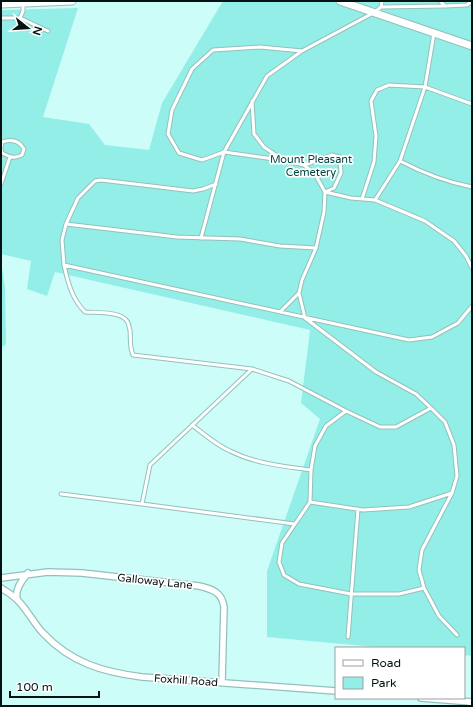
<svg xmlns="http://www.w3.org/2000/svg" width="473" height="707" font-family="'Varela Round',sans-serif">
  <rect width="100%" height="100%" fill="#cdfdf8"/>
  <path fill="#93eee7" d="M223,1H472V656L464,655V648H386L267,637V571L320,419L301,403L310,330L55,272L47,296L27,289L31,261L1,254V10L78,8L43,117L89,124L105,145L149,150L162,103Z
    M1,261L5,287L6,344L1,348Z"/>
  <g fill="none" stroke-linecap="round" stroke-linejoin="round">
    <g stroke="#93c0bc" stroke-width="5">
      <path id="service" d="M440,1L445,6L467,5L472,1
        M381,7L445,6
        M1,18H20L23,11V4
        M20,18L48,31
        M252,101L254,134L264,147L283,160L304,165L315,174L325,192L324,212L316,248L302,280L299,293L305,318L376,372L416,394L431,408L445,422L454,445L457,476L452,493L422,550L419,570L424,588L439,616L457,635
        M1,148L2,142C11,139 19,140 24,149L22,155C14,159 10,157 2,153L1,149
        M281,160L224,152L202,160L179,153L168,134L172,110L192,69L213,50L260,47L302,51
        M400,161C423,173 446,182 472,187
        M304,165L332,155L340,157L341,173L334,188L325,192L351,198L375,200L425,221L454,241L466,256L472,268
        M1,184L10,157
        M216,184L203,189L193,191L101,180L95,181L78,198L66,224L62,240L64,265L409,340L432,337L458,323L472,306
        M362,199L374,162L376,136L371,101L377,90L389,85L425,87L472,104
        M375,200L400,161L425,87L434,33
        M66,224L177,237L240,239L280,246L316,248
        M201,238L224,152L267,76L302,51L375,12L381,7L382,1
        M64,265C68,283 72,299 85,312C96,313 120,311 127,321C129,323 129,328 130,330C131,340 129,345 133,355L252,369
        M280,312L299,293
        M192,425C204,434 216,445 230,451C256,464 283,466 311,470
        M61,494L142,504
        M310,502L363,510L409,507L452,493
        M295,524L142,504L150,465L252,369L289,381L346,411
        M424,588L399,594H351L299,584L284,575L279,562L282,543L310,502L311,470L315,446L326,426L346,411L380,427H396L431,408
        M348,637L358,509"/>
    </g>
    <g stroke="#93c0bc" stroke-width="8">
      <path id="minor" d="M1,578L48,572L82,573L199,586C212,589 222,592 224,607L222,682
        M1,588C5,591 10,593 14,597C25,605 33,623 43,633C71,663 103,672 142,677L336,691
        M17,599C15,588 22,581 28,573
        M421,698L472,702"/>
    </g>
    <g stroke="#93c0bc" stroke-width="9">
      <path id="tertiary" d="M340,1L472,46
        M1,4L72,1
        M471,706L472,702"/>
    </g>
    <use href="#service" stroke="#fff" stroke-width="3"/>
    <use href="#minor" stroke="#fff" stroke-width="5.5"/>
    <use href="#tertiary" stroke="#fff" stroke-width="7"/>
  </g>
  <g text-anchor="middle" stroke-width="3.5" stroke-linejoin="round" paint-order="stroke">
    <g font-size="11" fill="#044441" stroke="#fff">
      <text x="311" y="163">Mount Pleasant<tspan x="311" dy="13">Cemetery</tspan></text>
    </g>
    <g font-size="11" fill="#031311" stroke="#fff">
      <text transform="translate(155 581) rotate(6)" y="4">Galloway Lane</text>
      <text transform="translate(186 680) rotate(4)" y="4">Foxhill Road</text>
    </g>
  </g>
  <rect width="473" height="707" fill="none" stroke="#031311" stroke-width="4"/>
  <rect x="335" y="647" width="130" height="52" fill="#ffffff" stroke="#9aa1a0"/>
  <rect x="343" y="660" width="20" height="6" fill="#ffffff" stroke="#9aa1a0"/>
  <text x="371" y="667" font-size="12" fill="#031311">Road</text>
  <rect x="343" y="677" width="20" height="12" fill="#93eee7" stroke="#9aa1a0"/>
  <text x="371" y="687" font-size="12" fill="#031311">Park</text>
  <g transform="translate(28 28) rotate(107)" stroke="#ffffff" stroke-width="3" paint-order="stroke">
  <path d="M0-3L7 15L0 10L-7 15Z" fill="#031311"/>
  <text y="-6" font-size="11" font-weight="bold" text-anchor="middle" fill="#031311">N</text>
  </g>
  <path d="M10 691v6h89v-6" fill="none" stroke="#031311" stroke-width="2"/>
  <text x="16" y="691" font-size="12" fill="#031311" stroke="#ffffff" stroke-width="3" paint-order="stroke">100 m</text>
</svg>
